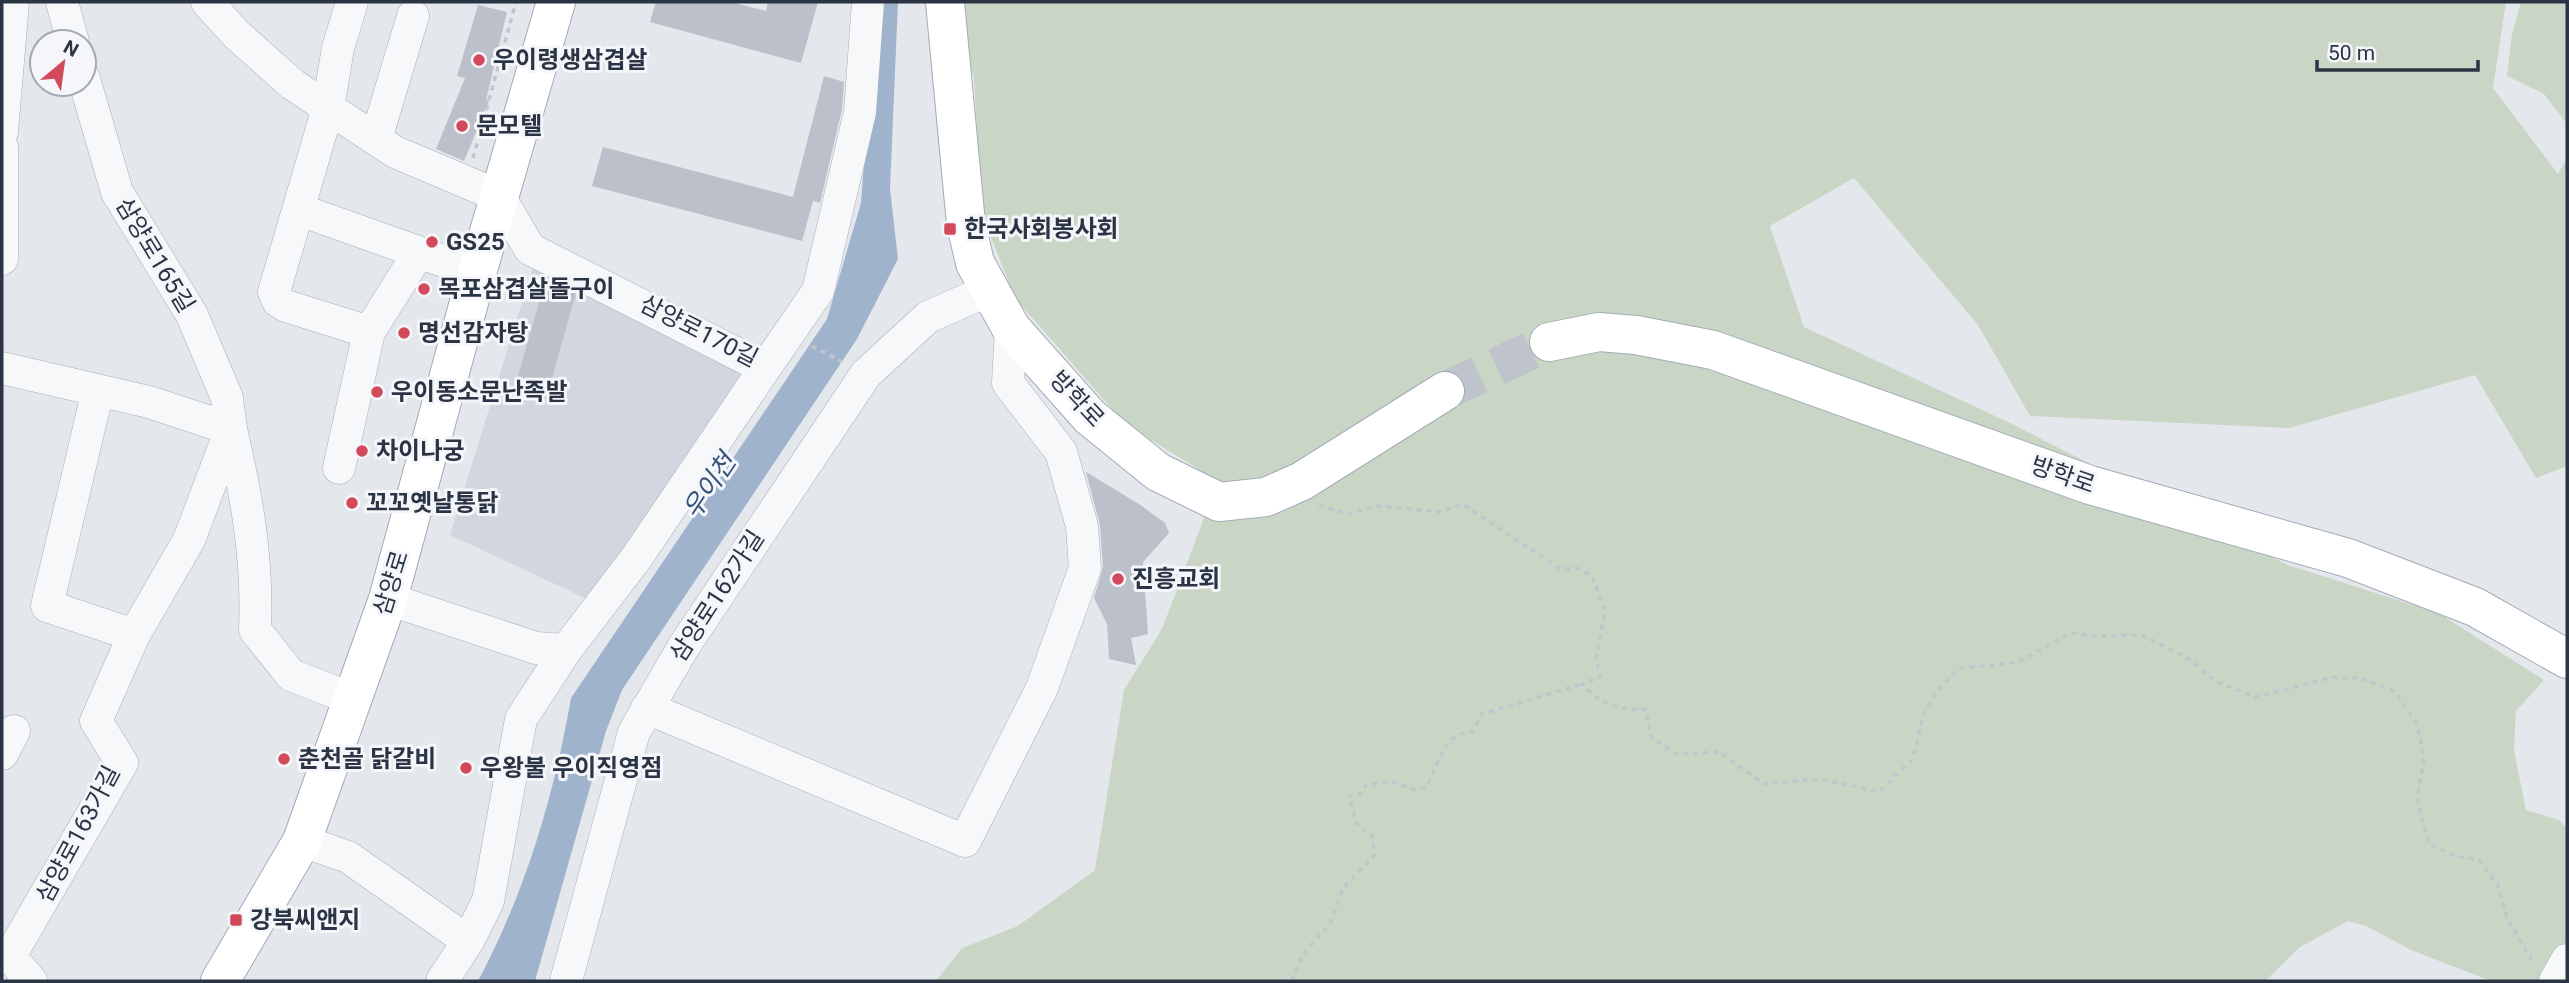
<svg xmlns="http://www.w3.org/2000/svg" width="2569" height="983" font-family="Roboto,'Noto Sans KR',sans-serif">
  <rect width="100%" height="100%" fill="#e4e7ec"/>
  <path fill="#d2d6de" d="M535,261L747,369L589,600L450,535Z"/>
  <path fill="#c9d6c5" d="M953,2H2506L2493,88L2558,174L2567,158V466L2536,478L2475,375L2289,428L2030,416L1978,325L1854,178L1770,226L1804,327L2010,423L2288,565L2438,613L2544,680L2516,711L2514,750L2526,810L2559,820L2567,828V981H2491L2411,950L2366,926L2348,921L2300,947L2265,981H936L962,948L1018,926L1095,870L1124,690L1162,629L1218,481L1125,424L1015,298L982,214L974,77L954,16Z
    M2521,2H2567V124L2544,94L2507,76L2512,34Z"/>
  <path fill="#9fb4cc" d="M876,2H898L890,189L898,259L857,339L622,690L606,731L535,981H478C525,893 554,796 571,698L827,319L861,203Z"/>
  <path fill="#bbc0ca" d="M656,2H731L766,11L768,2H818L801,63L650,22Z
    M478,5L507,12L486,100L489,101L464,161L436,149L465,78L457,76Z
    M824,76L844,82L842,109L820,203L813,201L802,241L592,186L603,147L793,197Z
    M546,278L576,293L546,399L514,390Z
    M1086,472L1139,504L1165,523L1169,533L1143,562L1148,634L1131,638L1136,665L1109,659L1107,624L1094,598L1103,567L1100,525Z"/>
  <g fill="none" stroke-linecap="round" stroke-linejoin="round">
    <path stroke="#bfc3cb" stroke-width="38" stroke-dasharray="38 19" stroke-linecap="butt" d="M1445,391L1549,342"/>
    <g stroke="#a9aeb7" stroke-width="33">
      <path id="minor" d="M62,2L73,42
        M207,2L237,35L292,84L395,152L499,196L530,249L765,368L818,291L860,112L868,2
        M352,2L338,48L328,108L274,292L278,301L286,306L369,332L418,254
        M2,132L13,2
        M376,139L413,16
        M2,147V259
        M300,210L477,273
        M2,368L149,402L231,429L227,398L192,315L117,192L84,79
        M98,390L47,606L134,635
        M231,429C247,498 258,559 255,630L291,675L352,699
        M339,468L369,332
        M388,599L536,648L566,650L637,557L765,368
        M647,708L965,841L1042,688L1085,568L1082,526L1061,452L1008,383L1011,328
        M2,754L14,731
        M302,841L348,857L468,941L442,981
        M468,941L488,901L521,719L566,650
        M10,956L122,763L96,721L134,635L189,540L231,429
        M2,958L10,956L31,981
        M566,981L634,732L684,646L866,374L928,317L989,290
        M2555,981L2567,960"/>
    </g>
    <g stroke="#a3abb8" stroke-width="40">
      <path id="major" d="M945,2L966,224L975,263L1011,328L1090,417L1158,472L1219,502L1266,497L1302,481L1445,391
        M1549,342L1599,332L1636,335L1713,350L2090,485L2348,558L2475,607L2567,659
        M220,981L302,841L388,599L477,273L556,2"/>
    </g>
    <path stroke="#c2c5cb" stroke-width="3.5" stroke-dasharray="5 5" stroke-linecap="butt" d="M473,158L516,2
      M812,346L842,362
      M1319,505L1349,514L1375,506L1441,512L1462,504L1561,569L1576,568L1592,576L1605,611L1596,659L1600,677L1582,684C1600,703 1619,712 1646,709L1651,737L1676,754L1720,752L1764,784L1820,779L1879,792L1913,759L1923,716L1936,693L1958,669L2018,662L2071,633L2099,636L2142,635L2189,659L2216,682L2256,697L2333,677L2361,678L2395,692L2417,724L2424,757L2417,800L2429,844L2455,856L2479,860L2498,885L2507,918L2534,964
      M1292,981L1303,954L1330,924L1343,888L1374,856L1373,837L1357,824L1349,796L1359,795L1366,785L1390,781L1416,790L1426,788C1439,764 1443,733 1473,731L1482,714L1582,684"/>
    <use href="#minor" stroke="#f7f8fa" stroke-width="32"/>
    <use href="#major" stroke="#fff" stroke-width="38"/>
  </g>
  <g fill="#d1495b" stroke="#f4f6f9" stroke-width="2.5">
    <circle cx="479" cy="60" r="7"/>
    <circle cx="462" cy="126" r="7"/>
    <rect x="943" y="222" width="14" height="14" rx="3.5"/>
    <circle cx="432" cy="242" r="7"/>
    <circle cx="424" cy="289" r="7"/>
    <circle cx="404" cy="333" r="7"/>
    <circle cx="377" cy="392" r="7"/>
    <circle cx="362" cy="451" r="7"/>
    <circle cx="352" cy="503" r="7"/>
    <circle cx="1118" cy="579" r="7"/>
    <circle cx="284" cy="759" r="7"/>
    <circle cx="466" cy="768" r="7"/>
    <rect x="229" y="913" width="14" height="14" rx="3.5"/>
  </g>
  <g text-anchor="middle" stroke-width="6" stroke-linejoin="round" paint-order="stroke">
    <g font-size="24" font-weight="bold" fill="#2b3445" stroke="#f4f6f9" text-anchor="start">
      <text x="493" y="68">우이령생삼겹살</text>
      <text x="476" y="134">문모텔</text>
      <text x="964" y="237">한국사회봉사회</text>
      <text x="446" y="250">GS25</text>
      <text x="438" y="297">목포삼겹살돌구이</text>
      <text x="418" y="341">명선감자탕</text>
      <text x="391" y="400">우이동소문난족발</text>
      <text x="376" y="459">차이나궁</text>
      <text x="366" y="511">꼬꼬옛날통닭</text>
      <text x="1132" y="587">진흥교회</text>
      <text x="298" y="767">춘천골 닭갈비</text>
      <text x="480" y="776">우왕불 우이직영점</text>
      <text x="250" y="928">강북씨앤지</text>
    </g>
    <g font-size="24" fill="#2b3445" stroke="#f4f6f9">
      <text transform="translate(155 255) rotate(59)" y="8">삼양로165길</text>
      <text transform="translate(699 331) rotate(27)" y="8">삼양로170길</text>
      <text transform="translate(1077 399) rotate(47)" y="8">방학로</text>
      <text transform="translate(2063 475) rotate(19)" y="8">방학로</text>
      <text transform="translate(391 583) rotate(-73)" y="8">삼양로</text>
      <text transform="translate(717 596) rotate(-57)" y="8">삼양로162가길</text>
      <text transform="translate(78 834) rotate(-62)" y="8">삼양로163가길</text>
    </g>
    <g font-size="26" font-style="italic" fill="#34527a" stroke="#f4f6f9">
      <text transform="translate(709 486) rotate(-56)" y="9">우이천</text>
    </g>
  </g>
  <rect width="2569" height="983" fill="none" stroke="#2b3445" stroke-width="7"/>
  <g transform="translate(63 63) rotate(29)"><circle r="33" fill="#f4f6f9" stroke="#a4a8b1" stroke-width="2"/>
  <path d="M0-5L12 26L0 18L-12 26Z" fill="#d1495b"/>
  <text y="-10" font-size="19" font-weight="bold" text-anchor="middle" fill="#2b3445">N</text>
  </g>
  <path d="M2317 60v10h161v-10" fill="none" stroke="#2b3445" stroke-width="3.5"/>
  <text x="2328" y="60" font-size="21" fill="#2b3445" stroke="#f4f6f9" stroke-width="5" paint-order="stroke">50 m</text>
</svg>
